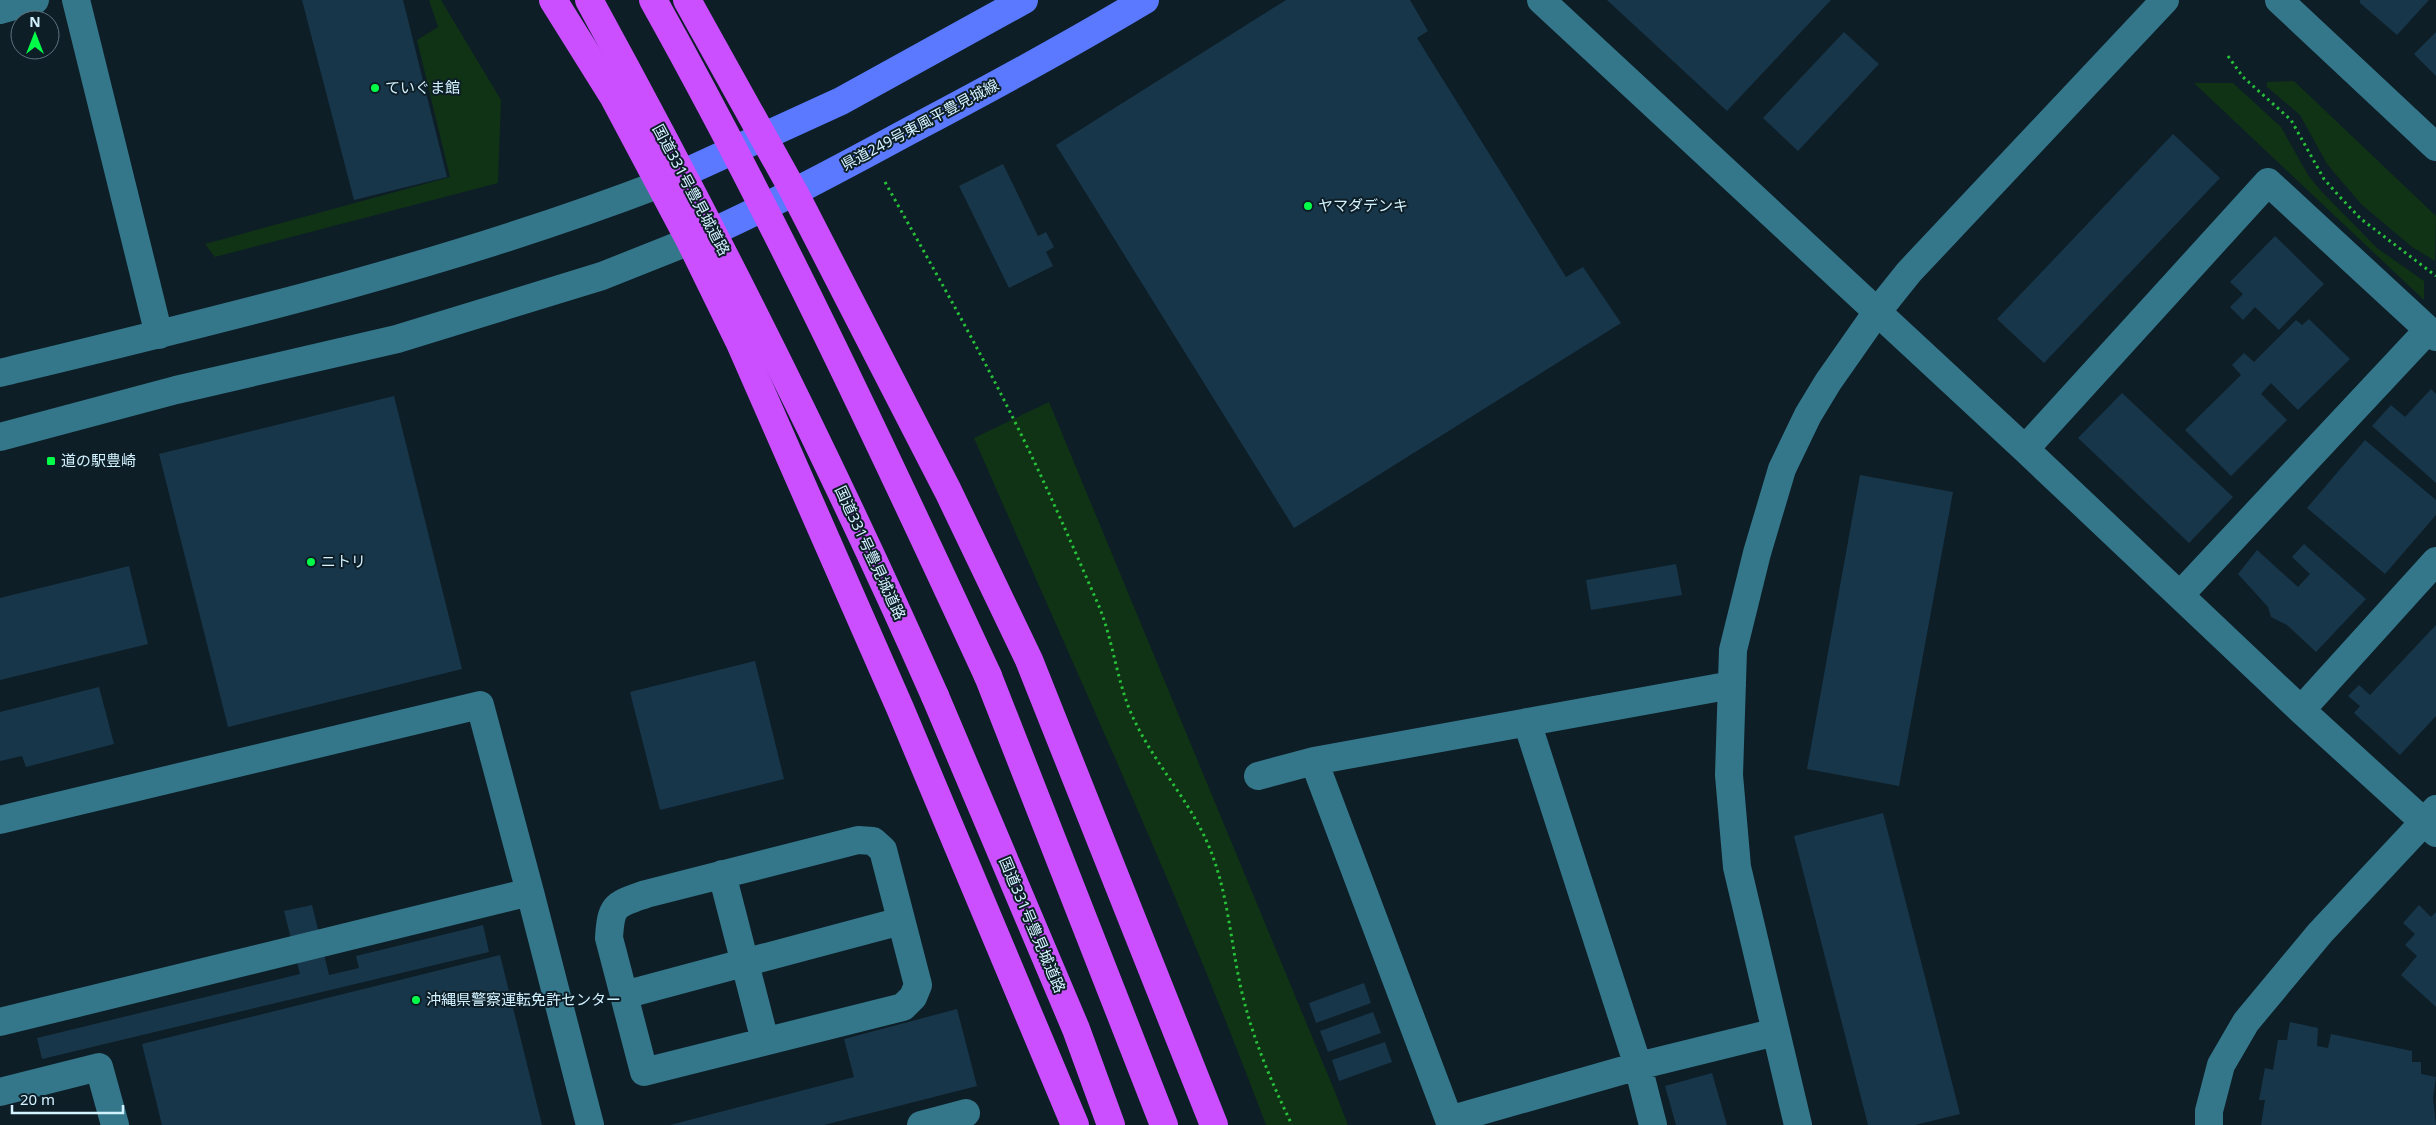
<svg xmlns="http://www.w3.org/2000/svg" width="2436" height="1125" font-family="'Noto Sans','Noto Sans JP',sans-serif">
  <rect width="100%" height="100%" fill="#0d1e27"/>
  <path fill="#103215" d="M429,0H441L501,100L498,183L215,257L205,244L450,177L417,40L438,27Z
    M2294,81L2436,216L2435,261L2412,247L2361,204L2327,164L2300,115L2267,87V82Z
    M2194,83H2233L2281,127L2308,175L2321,191L2377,248L2424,281V300Z
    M1049,402L1335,1092L1348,1125H1266C1179,892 1073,666 974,438Z"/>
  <path fill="#183649" d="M302,0H403L447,177L354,200Z
    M1286,0H1410L1428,31L1417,38L1566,277L1583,267L1621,323L1294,528L1056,145Z
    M1607,0H1831L1727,111Z
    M2360,0H2429L2397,35L2360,3Z
    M1844,32L1879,64L1798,151L1763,118Z
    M2436,32V76L2414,54Z
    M2173,134L2220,178L2044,363L1997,319Z
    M1003,164L1038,236L1046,232L1054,247L1046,252L1053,266L1009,288L959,186Z
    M2275,236L2324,284L2279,330L2255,307L2243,320L2230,307L2243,294L2230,282Z
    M2309,319L2350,359L2298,410L2271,383L2261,394L2287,420L2231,476L2185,430L2241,375L2232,365L2244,353L2254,362L2296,320L2302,325Z
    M2431,389L2436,394V483L2372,426L2391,405L2405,417Z
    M2122,393L2233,497L2189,543L2078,438Z
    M394,396L462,669L228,727L159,454Z
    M2365,440L2436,500V515L2385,574L2307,508Z
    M1860,475L1953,492L1899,786L1807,769Z
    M2304,544L2366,599L2316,652L2287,625L2271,617L2268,607L2238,574L2257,550L2298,587L2310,574L2292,557Z
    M1676,564L1682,595L1591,610L1586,580Z
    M129,566L148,644L0,680V598Z
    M2436,625V716L2400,755L2354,713L2360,706L2348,696L2359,685L2370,695Z
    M755,661L784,779L660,810L630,692Z
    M99,687L114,744L26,767L22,756L0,761V712Z
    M1883,813L1960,1114L1915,1125H1868L1794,836Z
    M312,905L329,975L359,968L356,956L483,925L489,952L42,1059L37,1038L300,974L284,911Z
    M2419,905L2431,917L2436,912V1007L2401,975L2417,956L2405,945L2415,934L2403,923Z
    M500,955L542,1125H162L142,1044Z
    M1364,983L1371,1003L1316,1023L1309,1003Z
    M957,1009L977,1086L824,1125H670L854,1077L844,1039Z
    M1373,1012L1381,1033L1328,1052L1320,1031Z
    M2290,1022L2318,1028L2317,1046L2328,1048L2331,1034L2412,1051V1062H2421V1074L2436,1077L2433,1098L2436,1125H2261L2265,1100H2259L2265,1068L2273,1070L2278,1040H2287Z
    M1385,1042L1392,1062L1339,1081L1332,1060Z
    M1712,1073L1727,1125H1676L1665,1086Z"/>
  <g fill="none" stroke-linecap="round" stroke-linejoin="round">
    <path stroke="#26c139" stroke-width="3" stroke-dasharray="2.5 4" stroke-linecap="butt" d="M2228,56L2243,77L2291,120L2324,179L2339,196L2361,219L2436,276
      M885,182C929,261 974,339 1014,420C1044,480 1071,542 1098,604C1113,639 1116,678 1131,713C1153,764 1195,805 1213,857C1228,898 1231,942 1240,984C1251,1035 1270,1079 1292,1125"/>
    <path stroke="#35778a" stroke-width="28" d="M76,0L159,335
      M1541,0L2025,449L2301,710L2436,833
      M2279,0L2436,147
      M0,10L35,0
      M0,373C223,319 446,266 660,184
      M0,437L176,390L397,339L602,276L690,241
      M2025,449L2268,182L2436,337
      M2180,595L2428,330
      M2301,710L2436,561
      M1527,722L1638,1066L1653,1125
      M1314,761L1451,1125
      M1258,776L1314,761L1732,685
      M0,820L480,705L530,892L0,1022
      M858,840L873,841L883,850L918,985L913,997L903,1007L644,1072L609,938C611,904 615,905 646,894Z
      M722,874L765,1041
      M530,892L590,1125
      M624,995L901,921
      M0,1092L99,1067L115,1125
      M1449,1120L1638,1066L1776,1032
      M921,1125L966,1113
      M1798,1125L1737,867L1729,775L1733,650L1757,553L1782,469L1808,415L1828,382L1877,312L1909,272L2165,0
      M2209,1125V1111L2221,1065L2246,1022L2320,933L2436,809"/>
    <path stroke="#5a79ff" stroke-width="28" d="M662,183L841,101L1024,0
      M692,241C766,208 837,170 909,131C989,89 1068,46 1145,0"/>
    <path stroke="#cb4eff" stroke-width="28" d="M553,0L613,96L690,241L739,341L900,708L1075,1125
      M687,0L794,192L948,491L1029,660L1214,1125
      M988,676L1164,1125
      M935,696L1076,1029L1111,1125"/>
    <path stroke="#cb4eff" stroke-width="28" d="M589,0C714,228 830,459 935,696
      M653,0C776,220 882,447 988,676"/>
  </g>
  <g fill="#00fe49" stroke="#0d1e27" stroke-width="2">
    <circle cx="375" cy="88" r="5"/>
    <circle cx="1308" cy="206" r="5"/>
    <rect x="46" y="456" width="10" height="10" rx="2.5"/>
    <circle cx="311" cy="562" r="5"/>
    <circle cx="416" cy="1000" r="5"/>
  </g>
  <g text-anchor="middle" stroke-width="4" stroke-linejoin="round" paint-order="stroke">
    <g font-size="15" fill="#d3f2ff" stroke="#0d1e27" text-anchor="start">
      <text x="385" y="93">ていぐま館</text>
      <text x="1318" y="211">ヤマダデンキ</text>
      <text x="61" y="466">道の駅豊崎</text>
      <text x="321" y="567">ニトリ</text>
      <text x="426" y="1005">沖縄県警察運転免許センター</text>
    </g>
    <g font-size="15" fill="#d3f2ff" stroke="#0d1e27">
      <text transform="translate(920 125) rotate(-28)" y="5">県道249号東風平豊見城線</text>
      <text transform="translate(691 190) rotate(62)" y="5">国道331号豊見城道路</text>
      <text transform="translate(870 553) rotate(65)" y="5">国道331号豊見城道路</text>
      <text transform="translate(1032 925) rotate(67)" y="5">国道331号豊見城道路</text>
    </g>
  </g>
  <g transform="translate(35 35)"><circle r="24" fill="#0d1e27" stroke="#5c737d"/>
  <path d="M0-4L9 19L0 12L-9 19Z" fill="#00fe49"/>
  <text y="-8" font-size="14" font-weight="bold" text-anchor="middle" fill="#d3f2ff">N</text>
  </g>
  <path d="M12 1105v8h111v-8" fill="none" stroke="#d3f2ff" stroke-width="2.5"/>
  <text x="20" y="1105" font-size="15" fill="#d3f2ff" stroke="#0d1e27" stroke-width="4" paint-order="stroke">20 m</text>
</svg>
